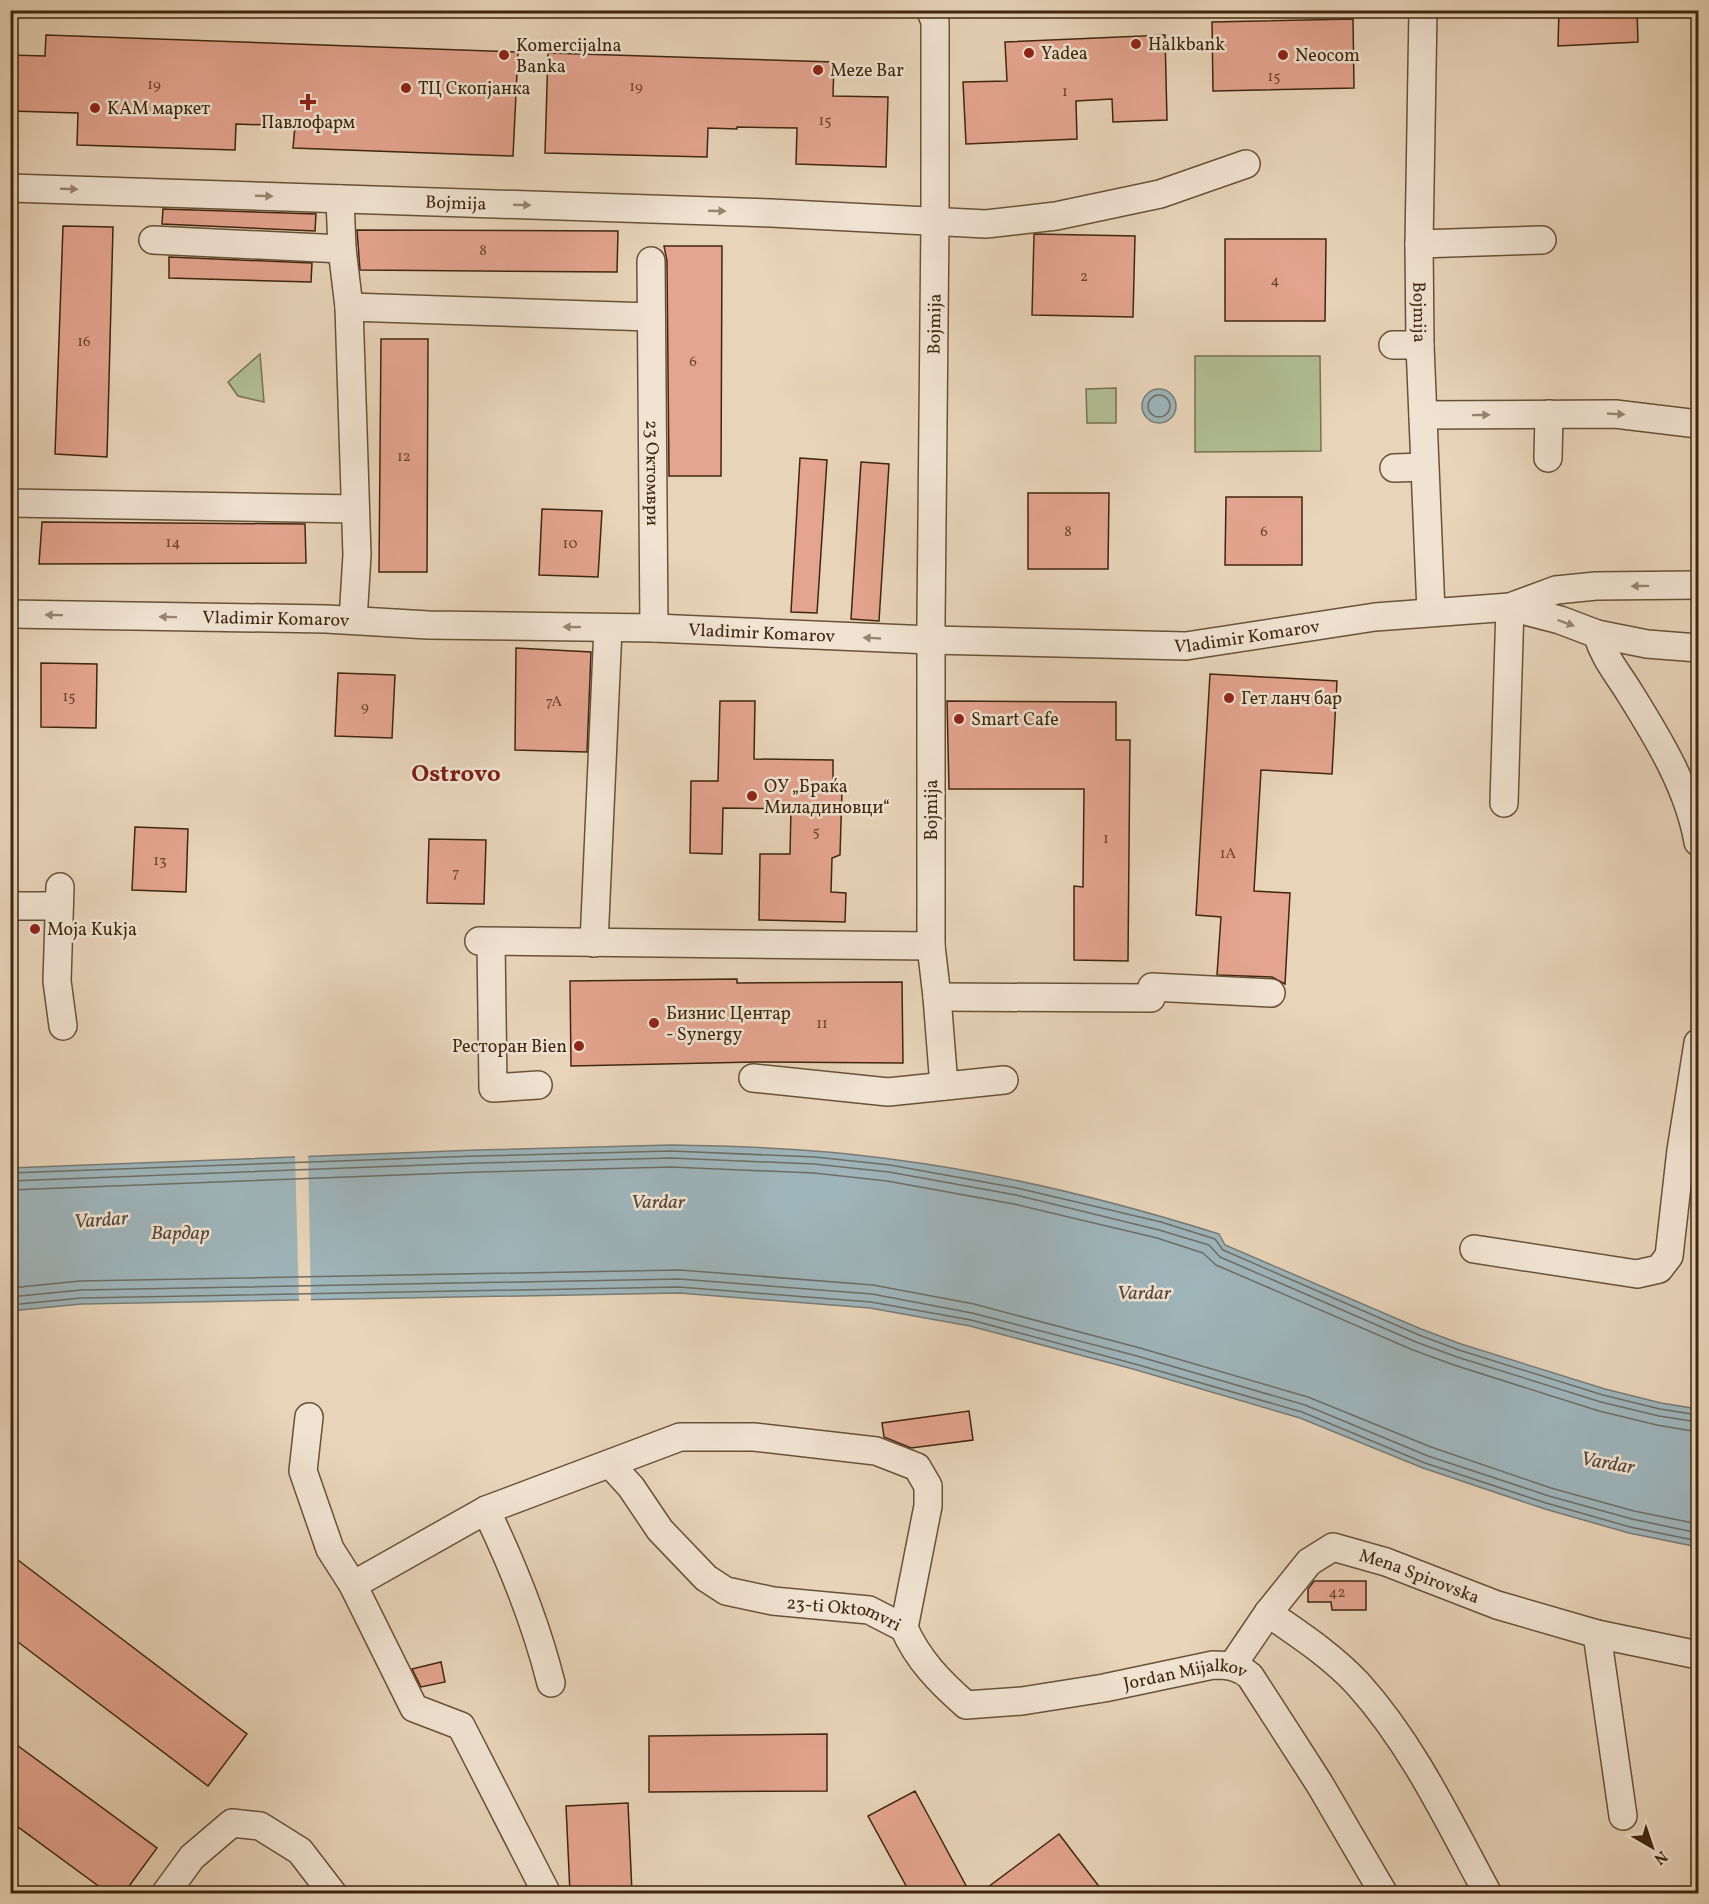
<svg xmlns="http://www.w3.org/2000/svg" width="1709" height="1904" font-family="Vollkorn,serif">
  <rect width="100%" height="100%" fill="#e8d4b9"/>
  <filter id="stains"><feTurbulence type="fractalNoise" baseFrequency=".00333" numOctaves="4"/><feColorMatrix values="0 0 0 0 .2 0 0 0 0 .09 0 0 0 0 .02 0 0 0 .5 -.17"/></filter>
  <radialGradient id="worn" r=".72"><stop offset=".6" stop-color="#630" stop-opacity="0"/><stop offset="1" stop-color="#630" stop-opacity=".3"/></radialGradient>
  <path fill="#b1be93" stroke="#787250" stroke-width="1.5" d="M260,354L264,402L238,396L228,382Z
    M1195,356H1320L1321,451L1195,452Z
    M1116,388V423H1087L1086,389Z"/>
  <path fill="#9eb5bb" stroke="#787c76" stroke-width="1.5" d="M1142 406a17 17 0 1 1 34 0a17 17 0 1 1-34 0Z
    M671,1145C744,1146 818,1149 890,1159C1000,1173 1114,1201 1219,1234L1225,1245L1421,1329L1461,1344L1605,1389L1661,1403L1698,1409V1547L1629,1533L1545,1509L1423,1468L1300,1418L1133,1369L970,1326L870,1308L679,1293L81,1304L11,1311L10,1168L477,1150Z"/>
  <path fill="#e8d4b9" d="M308,1153L311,1303H299L295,1154Z"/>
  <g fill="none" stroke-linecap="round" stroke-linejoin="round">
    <path stroke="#6e6e64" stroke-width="1.5" d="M1148 406a11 11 0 1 1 22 0a11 11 0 1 1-22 0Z
      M10,1173L477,1156L671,1151L815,1157L890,1165L1017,1188L1161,1222L1215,1239L1223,1250L1419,1335L1459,1350L1603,1395L1660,1409L1698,1415
      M10,1181L478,1163L671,1158L814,1164L889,1172L1016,1195L1159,1230L1209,1245L1220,1257L1416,1342L1457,1357L1601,1402L1659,1416L1698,1422
      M10,1190L478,1172L671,1167L814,1173L887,1181L1014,1204L1157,1238L1203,1253L1216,1265L1413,1350L1454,1365L1599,1411L1657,1425L1698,1432
      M10,1288L80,1281L680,1270L873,1285L974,1304L1140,1348L1308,1397L1431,1447L1551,1488L1634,1511L1698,1524
      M10,1297L81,1290L679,1279L872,1294L972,1313L1137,1356L1305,1405L1428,1456L1549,1496L1632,1519L1698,1533
      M10,1305L81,1298L679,1287L871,1302L971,1320L1135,1364L1302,1412L1425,1463L1546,1503L1630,1527L1698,1541"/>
  </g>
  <path fill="#e4a48f" stroke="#3f270e" stroke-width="1.5" d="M1559,10H1637L1638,42L1558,46Z
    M1353,19L1354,88L1213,91L1212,22Z
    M46,35L518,52L513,156L293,148L295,126L236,124L235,150L77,145L78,113L10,111V55L45,56Z
    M1165,35L1167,120L1113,122L1112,99L1076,101L1077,139L966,144L963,82L1007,81L1005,42Z
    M548,53L834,62L833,96L888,97L886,167L796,164L797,128L737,127V129L708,128L707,157L545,153Z
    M163,209L316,214L315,231L162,224Z
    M63,226L113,227L107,457L55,454Z
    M357,230L618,231L617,272L360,270Z
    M1034,234L1135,236L1133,317L1032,315Z
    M1225,239H1326L1325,321H1225Z
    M664,246H722L721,476H669L667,261Z
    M169,257L312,263L311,282L169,278Z
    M381,339H428L427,572H379Z
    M800,458L827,460L817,613L791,612Z
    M861,462L889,464L879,621L851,619Z
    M1028,493H1109L1108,569H1028Z
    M1226,497H1302V565H1225Z
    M542,509L602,511L598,577L539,575Z
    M42,522L305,524L306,563L39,564Z
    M516,648L591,652L587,752L515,750Z
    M41,663L97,664L96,728L41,727Z
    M338,673L395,675L392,738L335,736Z
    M1210,674L1337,681L1332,774L1261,770L1254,891L1290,893L1285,984L1272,977L1217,975L1221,917L1196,915Z
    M720,701H755L754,759L833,760V790H842L840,855L832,858L831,892L846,893L845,922L759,920L760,854H790L791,809L723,808L722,854L690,853L691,781H718Z
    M947,701L1116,702V740H1130L1128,961L1074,960V886L1083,887L1084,789H949Z
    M135,827L188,829L186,892L132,890Z
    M429,839L486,840L484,904L427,903Z
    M737,979V983L902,982L903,1063L755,1062L571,1066L570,981Z
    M969,1411L973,1440L911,1448L884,1437L882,1423Z
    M10,1554L247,1734L208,1786L10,1636Z
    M1314,1581H1366V1610H1332L1331,1602H1308V1589Z
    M441,1662L445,1682L421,1687L412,1669Z
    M827,1734V1791L649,1792V1736Z
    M10,1740L157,1848L124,1893H108L10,1821Z
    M915,1791L970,1893H910L868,1816Z
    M628,1803L632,1893H570L566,1806Z
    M1059,1834L1104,1893H980Z"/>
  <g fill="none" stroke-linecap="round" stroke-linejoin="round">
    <g stroke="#695239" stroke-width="30">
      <g id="minor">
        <path d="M930,10L935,21V221L931,621V946L937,997L944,1086"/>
        <path id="s1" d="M1423,10L1419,244L1420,345L1431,612"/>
        <path id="s2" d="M10,188L771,213L986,224L1056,216L1160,194L1246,164"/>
        <path d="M340,199L342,249L349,307L357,555L353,620"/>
        <path d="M153,240L342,249"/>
        <path d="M1419,244L1542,240"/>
        <path id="s3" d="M651,261L654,628"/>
        <path d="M349,307L650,317"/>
        <path d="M1393,345H1420"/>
        <path d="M1423,415L1615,414L1698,424"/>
        <path d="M1548,458L1549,414"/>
        <path d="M1394,468L1424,467"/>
        <path d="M10,503L355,509"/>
        <path d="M1510,607L1560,620L1597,634L1647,644L1698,648"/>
        <path id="s4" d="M10,614L326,619L428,625L654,628L931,640L1186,646L1375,617L1510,607L1556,590L1596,586L1698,585"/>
        <path d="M1597,634C1605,660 1617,672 1631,695C1659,740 1689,789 1698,842"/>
        <path d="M1504,803L1510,607"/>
        <path d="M60,887L57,981L63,1026"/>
        <path d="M10,906H59"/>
        <path d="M479,941L931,946"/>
        <path d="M491,942L493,1088L538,1085"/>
        <path d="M594,943L608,628"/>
        <path d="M937,997L1151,998L1152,987L1271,993"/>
        <path d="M753,1078L888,1092L1004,1080"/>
        <path d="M1474,1249L1637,1274L1659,1269L1669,1256L1681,1150L1698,1043"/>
        <path d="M309,1417L303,1471L330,1549L353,1585L414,1708L461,1726L547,1894"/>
        <path id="s5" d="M610,1464L631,1487L660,1530L706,1578L726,1591L773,1601L869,1610L904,1628"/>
        <path d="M486,1510C513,1566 536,1623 551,1683"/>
        <path d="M353,1585L486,1510L680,1437H754L876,1451L917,1467L928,1486V1506L904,1628"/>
        <path d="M1268,1613C1300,1635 1332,1656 1358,1684C1413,1745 1449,1822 1488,1894"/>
        <path id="s6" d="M904,1628C918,1660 940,1682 966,1705L1022,1701L1104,1688L1213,1665C1228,1665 1238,1666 1250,1676L1319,1783L1384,1894"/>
        <path d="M1597,1634L1623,1816"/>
        <path id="s7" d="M1232,1666L1268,1613L1309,1562L1333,1547L1386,1562L1497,1605L1597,1634L1698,1655"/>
        <path d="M165,1894L192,1857L232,1823L260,1826L300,1851L333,1894"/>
      </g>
    </g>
    <use href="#minor" stroke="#f0e3d2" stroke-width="27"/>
  </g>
  <defs><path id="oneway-solid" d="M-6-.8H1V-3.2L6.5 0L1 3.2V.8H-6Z" transform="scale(1.5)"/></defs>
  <g fill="#988570">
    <use href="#oneway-solid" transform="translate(69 189) rotate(2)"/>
    <use href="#oneway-solid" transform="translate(264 196) rotate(2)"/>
    <use href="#oneway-solid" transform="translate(522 205) rotate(2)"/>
    <use href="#oneway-solid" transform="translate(717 211) rotate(2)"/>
    <use href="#oneway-solid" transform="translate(1616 414) rotate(3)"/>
    <use href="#oneway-solid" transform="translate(1481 415) rotate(-1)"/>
    <use href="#oneway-solid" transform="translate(1640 586) rotate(179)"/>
    <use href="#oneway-solid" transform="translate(54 615) rotate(-179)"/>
    <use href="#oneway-solid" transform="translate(168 617) rotate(-179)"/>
    <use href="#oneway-solid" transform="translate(1566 623) rotate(20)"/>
    <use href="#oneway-solid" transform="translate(572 627) rotate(-179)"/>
    <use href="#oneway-solid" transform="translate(872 638) rotate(-177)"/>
  </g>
  <g fill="#8f2418" stroke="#f0e3d2" stroke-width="2">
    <circle cx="1136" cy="44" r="6"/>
    <circle cx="1029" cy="53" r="6"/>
    <circle cx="504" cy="55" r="6"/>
    <circle cx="1283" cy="55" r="6"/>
    <circle cx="818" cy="70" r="6"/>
    <circle cx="406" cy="88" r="6"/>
    <path d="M305 93h6v6h6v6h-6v6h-6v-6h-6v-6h6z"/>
    <circle cx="95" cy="108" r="6"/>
    <circle cx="1229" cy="698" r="6"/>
    <circle cx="959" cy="719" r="6"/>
    <circle cx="752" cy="796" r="6"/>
    <circle cx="35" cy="929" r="6"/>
    <circle cx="654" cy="1023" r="6"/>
    <circle cx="579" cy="1046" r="6"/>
  </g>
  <g text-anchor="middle" stroke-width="5" stroke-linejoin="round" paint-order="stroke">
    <g font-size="15" fill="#68462e">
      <text x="1274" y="81">15</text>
      <text x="154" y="89">19</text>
      <text x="636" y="91">19</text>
      <text x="1065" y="96">1</text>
      <text x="825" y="125">15</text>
      <text x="483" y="255">8</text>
      <text x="1084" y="281">2</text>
      <text x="1275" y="285">4</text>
      <text x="84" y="346">16</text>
      <text x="693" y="366">6</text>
      <text x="404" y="461">12</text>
      <text x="1068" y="536">8</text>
      <text x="1264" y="536">6</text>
      <text x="173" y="547">14</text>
      <text x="570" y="548">10</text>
      <text x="69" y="701">15</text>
      <text x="554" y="706">7А</text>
      <text x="365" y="711">9</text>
      <text x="816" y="836">5</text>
      <text x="1106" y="843">1</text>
      <text x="1228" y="858">1А</text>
      <text x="160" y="865">13</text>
      <text x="456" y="877">7</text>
      <text x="822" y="1028">11</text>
      <text x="1337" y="1597">42</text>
    </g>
    <g font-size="18" fill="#3f270e" stroke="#f0e3d2" text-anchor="start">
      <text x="1148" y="50">Halkbank</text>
      <text x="516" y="51">Komercijalna<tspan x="516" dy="21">Banka</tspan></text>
      <text x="1041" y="59">Yadea</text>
      <text x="1295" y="61">Neocom</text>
      <text x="830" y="76">Meze Bar</text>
      <text x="418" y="94">ТЦ Скопјанка</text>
      <text x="107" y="114">KAM маркет</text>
      <text x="308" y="128" text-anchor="middle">Павлофарм</text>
      <text x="1241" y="704">Гет ланч бар</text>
      <text x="971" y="725">Smart Cafe</text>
      <text x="764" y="792">ОУ „Браќа<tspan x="764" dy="21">Миладиновци“</tspan></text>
      <text x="47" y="935">Moja Kukja</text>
      <text x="666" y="1019">Бизнис Центар<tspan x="666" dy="21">- Synergy</tspan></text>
      <text x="567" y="1052" text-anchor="end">Ресторан Bien</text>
    </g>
    <g font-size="18" fill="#3f270e" stroke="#f0e3d2">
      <text dy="6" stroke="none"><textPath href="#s2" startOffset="446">Bojmija</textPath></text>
      <text dy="6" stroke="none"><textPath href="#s1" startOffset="302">Bojmija</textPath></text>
      <text transform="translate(934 324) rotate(-89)" y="6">Bojmija</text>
      <text dy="6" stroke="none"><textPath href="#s3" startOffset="212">23 Октомври</textPath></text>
      <text dy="6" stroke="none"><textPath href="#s4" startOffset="266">Vladimir Komarov</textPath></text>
      <text dy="6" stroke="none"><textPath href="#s4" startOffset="752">Vladimir Komarov</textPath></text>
      <text dy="6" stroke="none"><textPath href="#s4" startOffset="1238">Vladimir Komarov</textPath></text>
      <text transform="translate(931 810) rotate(-90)" y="6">Bojmija</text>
      <text dy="6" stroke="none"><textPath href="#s7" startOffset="249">Mena Spirovska</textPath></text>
      <text dy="6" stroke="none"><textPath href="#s5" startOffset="294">23-ti Oktomvri</textPath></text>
      <text dy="6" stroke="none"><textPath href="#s6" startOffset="322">Jordan Mijalkov</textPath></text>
    </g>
    <g font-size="20" font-style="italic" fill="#574a39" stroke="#f0e3d2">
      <text x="658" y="1208">Vardar</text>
      <text transform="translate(101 1219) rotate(-4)" y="7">Vardar</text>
      <text x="180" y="1239">Вардар</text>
      <text x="1144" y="1299">Vardar</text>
      <text transform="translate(1608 1462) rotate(10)" y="7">Vardar</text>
    </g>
    <g font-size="24" font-weight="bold" fill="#7a1f14" stroke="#f0e3d2">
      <text x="456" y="781">Ostrovo</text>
    </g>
  </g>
  <rect width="1709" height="1904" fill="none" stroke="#e8d4b9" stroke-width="36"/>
  <rect x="12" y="12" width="1685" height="1880" fill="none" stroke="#3f270e" stroke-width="3"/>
  <rect x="18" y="18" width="1673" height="1868" fill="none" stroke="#3f270e" stroke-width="1.5"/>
  <g transform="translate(1652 1847) rotate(141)" stroke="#f0e3d2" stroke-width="4.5" paint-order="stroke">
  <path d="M0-4.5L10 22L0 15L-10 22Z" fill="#3f270e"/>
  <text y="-9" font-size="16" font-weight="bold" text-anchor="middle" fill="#3f270e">N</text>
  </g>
  <rect width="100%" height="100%" filter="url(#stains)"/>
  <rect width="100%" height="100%" fill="url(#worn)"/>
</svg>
